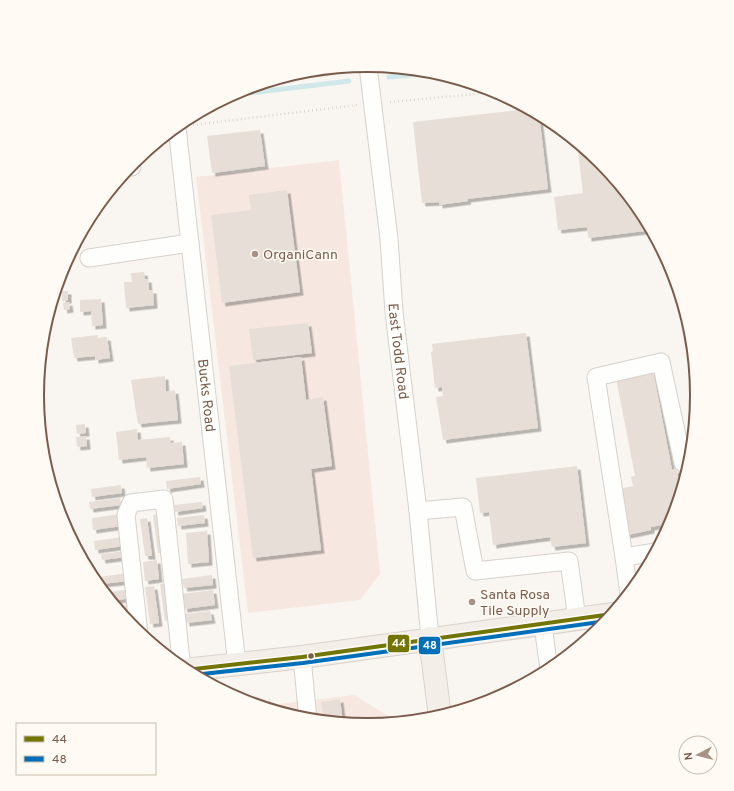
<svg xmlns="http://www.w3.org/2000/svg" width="734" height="791" font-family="Overpass,sans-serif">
  <defs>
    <filter id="shadow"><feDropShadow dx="3.5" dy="3.5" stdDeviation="0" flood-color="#0004"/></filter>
  </defs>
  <rect width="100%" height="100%" fill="#f9f5f0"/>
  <path fill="#f6e8e1" d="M339,160L380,574L360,600L248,613L196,177Z
    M354,695L398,722L367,725L302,719L280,712L279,704Z"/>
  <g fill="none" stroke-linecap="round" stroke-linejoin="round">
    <path stroke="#d0e8ea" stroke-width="5" d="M389,77L435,73
      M233,95L349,81"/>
  </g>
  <path fill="#e6ded7" filter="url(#shadow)" d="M527,109L539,115L548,189L467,199L468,201L439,205V202L422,203L413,122Z
    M260,130L265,166L212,173L207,136Z
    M577,143L601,162L642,212L644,231L588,238L587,227L558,230L554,197L583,193Z
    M287,190L300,292L222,303L211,215L251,210L249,195Z
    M144,272L145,279H148L149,290H153L154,305L126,308L124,282H132L131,273Z
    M62,291H68V300L62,301Z
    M101,299L103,325L92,326L91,311L80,312V300Z
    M69,302L70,309L64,310L63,303Z
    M688,321L691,331L693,360L688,361L682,331L683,330L682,323Z
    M308,323L312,353L253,360L249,329Z
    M526,333L538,428L443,440L436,397L443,396L442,387L435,388L431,352L433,351L432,344Z
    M98,335V338L107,337L110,358L95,360V356L74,358L71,338Z
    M301,357L306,400L323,397L332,466L311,469L321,550L253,558L229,366Z
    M653,371L672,470L677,469L678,477L686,475L671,523L651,527V530L627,535L618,489L633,486L631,477L635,476L616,378Z
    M165,376L166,392L175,390L178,420L138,424L131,380Z
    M85,424L86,433L77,434L76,425Z
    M137,429L138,440L170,437L171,443L182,442L184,464L147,468L146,457L119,460L116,432Z
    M86,436L87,446L77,447L76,437Z
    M577,466L586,543L552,547L550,537L493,545L489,512L480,513L476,478Z
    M200,477L201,484L167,489L166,481Z
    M121,485L122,493L92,497L91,489Z
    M120,498L121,505L90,509L89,502Z
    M202,502L203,508L175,512L174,505Z
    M121,514L122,526L93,530L92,518Z
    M160,514L165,552L158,553L153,515Z
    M204,515L205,523L178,526L177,518Z
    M147,518L152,556H145L140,519Z
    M207,531L209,562L188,564L186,533Z
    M123,537L124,546L95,550L94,541Z
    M126,551V557L102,560L101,554Z
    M157,560L159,579L145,581L143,562Z
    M127,573L128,581L101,584L100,577Z
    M212,575L213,585L184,588L182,579Z
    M168,583L173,620L165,621L160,584Z
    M154,586L159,623L150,624L145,587Z
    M130,589L131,598L111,601L104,593Z
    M213,590L215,605L184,609L182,594Z
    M132,604L133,612L121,613L115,607Z
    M210,611L212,620L186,623L185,614Z
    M340,699L343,723L324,721L321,702Z"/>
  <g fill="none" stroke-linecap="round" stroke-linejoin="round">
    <g stroke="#d7d1cb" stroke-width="19">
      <g id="minor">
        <path id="s1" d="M368,66L389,239L394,312L418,511L430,638"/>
        <path id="s2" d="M177,127L237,665"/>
        <path d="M130,167H132"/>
        <path d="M89,258L190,243"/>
        <path d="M418,511L463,507L475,571L569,561L577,619"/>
        <path d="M624,557L596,377L661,362L683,463L689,467"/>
        <path d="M629,594L624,557L656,552"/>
        <path d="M543,625L549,670"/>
        <path d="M139,634L126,515L131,503L164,499L182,669"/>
        <path d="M302,657L308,720"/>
      </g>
    </g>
    <g stroke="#dad1cc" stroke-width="24">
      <path id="major" d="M430,638L440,717
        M185,670L302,657L613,614"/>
    </g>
    <path stroke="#dcd5d0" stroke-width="2.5" stroke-dasharray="1 3" stroke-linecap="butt" d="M390,102L497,92
      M193,125L357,105
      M249,703L273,700"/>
    <use href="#minor" stroke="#fefefd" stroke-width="17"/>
    <use href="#major" stroke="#f3eee8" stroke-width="22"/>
    <g stroke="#fffaf3" stroke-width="7">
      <path id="bus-1" d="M185,670L302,657L612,614"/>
    </g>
    <g stroke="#fffaf3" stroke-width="7">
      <path id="bus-2" d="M193,675L303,663L607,621"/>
    </g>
    <use href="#bus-1" stroke="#727501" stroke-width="4"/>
    <use href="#bus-2" stroke="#006fba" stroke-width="4"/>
  </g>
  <g fill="#a69286" stroke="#fffaf3" stroke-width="1.5">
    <circle cx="255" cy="254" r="4"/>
    <circle cx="472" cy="602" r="4"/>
  </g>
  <circle fill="#7a5c4d" stroke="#fffaf3" stroke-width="1.5" cx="311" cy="656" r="3.5"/>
  <g text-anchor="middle" stroke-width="3" stroke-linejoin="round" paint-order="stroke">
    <g font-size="14" fill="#7a5c4d" stroke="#fffaf3" text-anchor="start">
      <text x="263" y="259">OrganiCann</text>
      <text x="480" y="599">Santa Rosa<tspan x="480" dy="16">Tile Supply</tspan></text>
    </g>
    <g font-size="14" fill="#7a5c4d" stroke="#fffaf3">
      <text dy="5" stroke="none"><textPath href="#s1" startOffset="287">East Todd Road</textPath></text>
      <text dy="5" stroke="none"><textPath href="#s2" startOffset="270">Bucks Road</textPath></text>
    </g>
  </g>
  <path d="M0 0H734V791H0ZM44 395a323 323 0 1 1 646 0a323 323 0 1 1-646 0Z" fill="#fffaf3" fill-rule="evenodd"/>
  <path fill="none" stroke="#7a5c4d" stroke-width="2" d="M44 395a323 323 0 1 1 646 0a323 323 0 1 1-646 0Z"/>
  <g stroke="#fffaf3" stroke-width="1.5">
    <rect x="387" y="634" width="23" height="19" rx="4" fill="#727501"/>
    <rect x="418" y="636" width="23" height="19" rx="4" fill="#006fba"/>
  </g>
  <g font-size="11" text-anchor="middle" font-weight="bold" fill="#fff">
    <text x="399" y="647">44</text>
    <text x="430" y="649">48</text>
  </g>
  <rect x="16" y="723" width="140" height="52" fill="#fffaf3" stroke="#cabbb1"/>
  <rect x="24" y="736" width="20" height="6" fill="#727501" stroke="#cabbb1"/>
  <text x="52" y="743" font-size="12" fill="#7a5c4d">44</text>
  <rect x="24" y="756" width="20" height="6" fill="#006fba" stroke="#cabbb1"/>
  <text x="52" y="763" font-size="12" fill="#7a5c4d">48</text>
  <g transform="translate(698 755) rotate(263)"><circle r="19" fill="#fffaf3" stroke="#cabbb1"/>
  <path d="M0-3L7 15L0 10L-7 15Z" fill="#a69286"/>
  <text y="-6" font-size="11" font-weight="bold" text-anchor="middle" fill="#7a5c4d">N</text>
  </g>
</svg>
